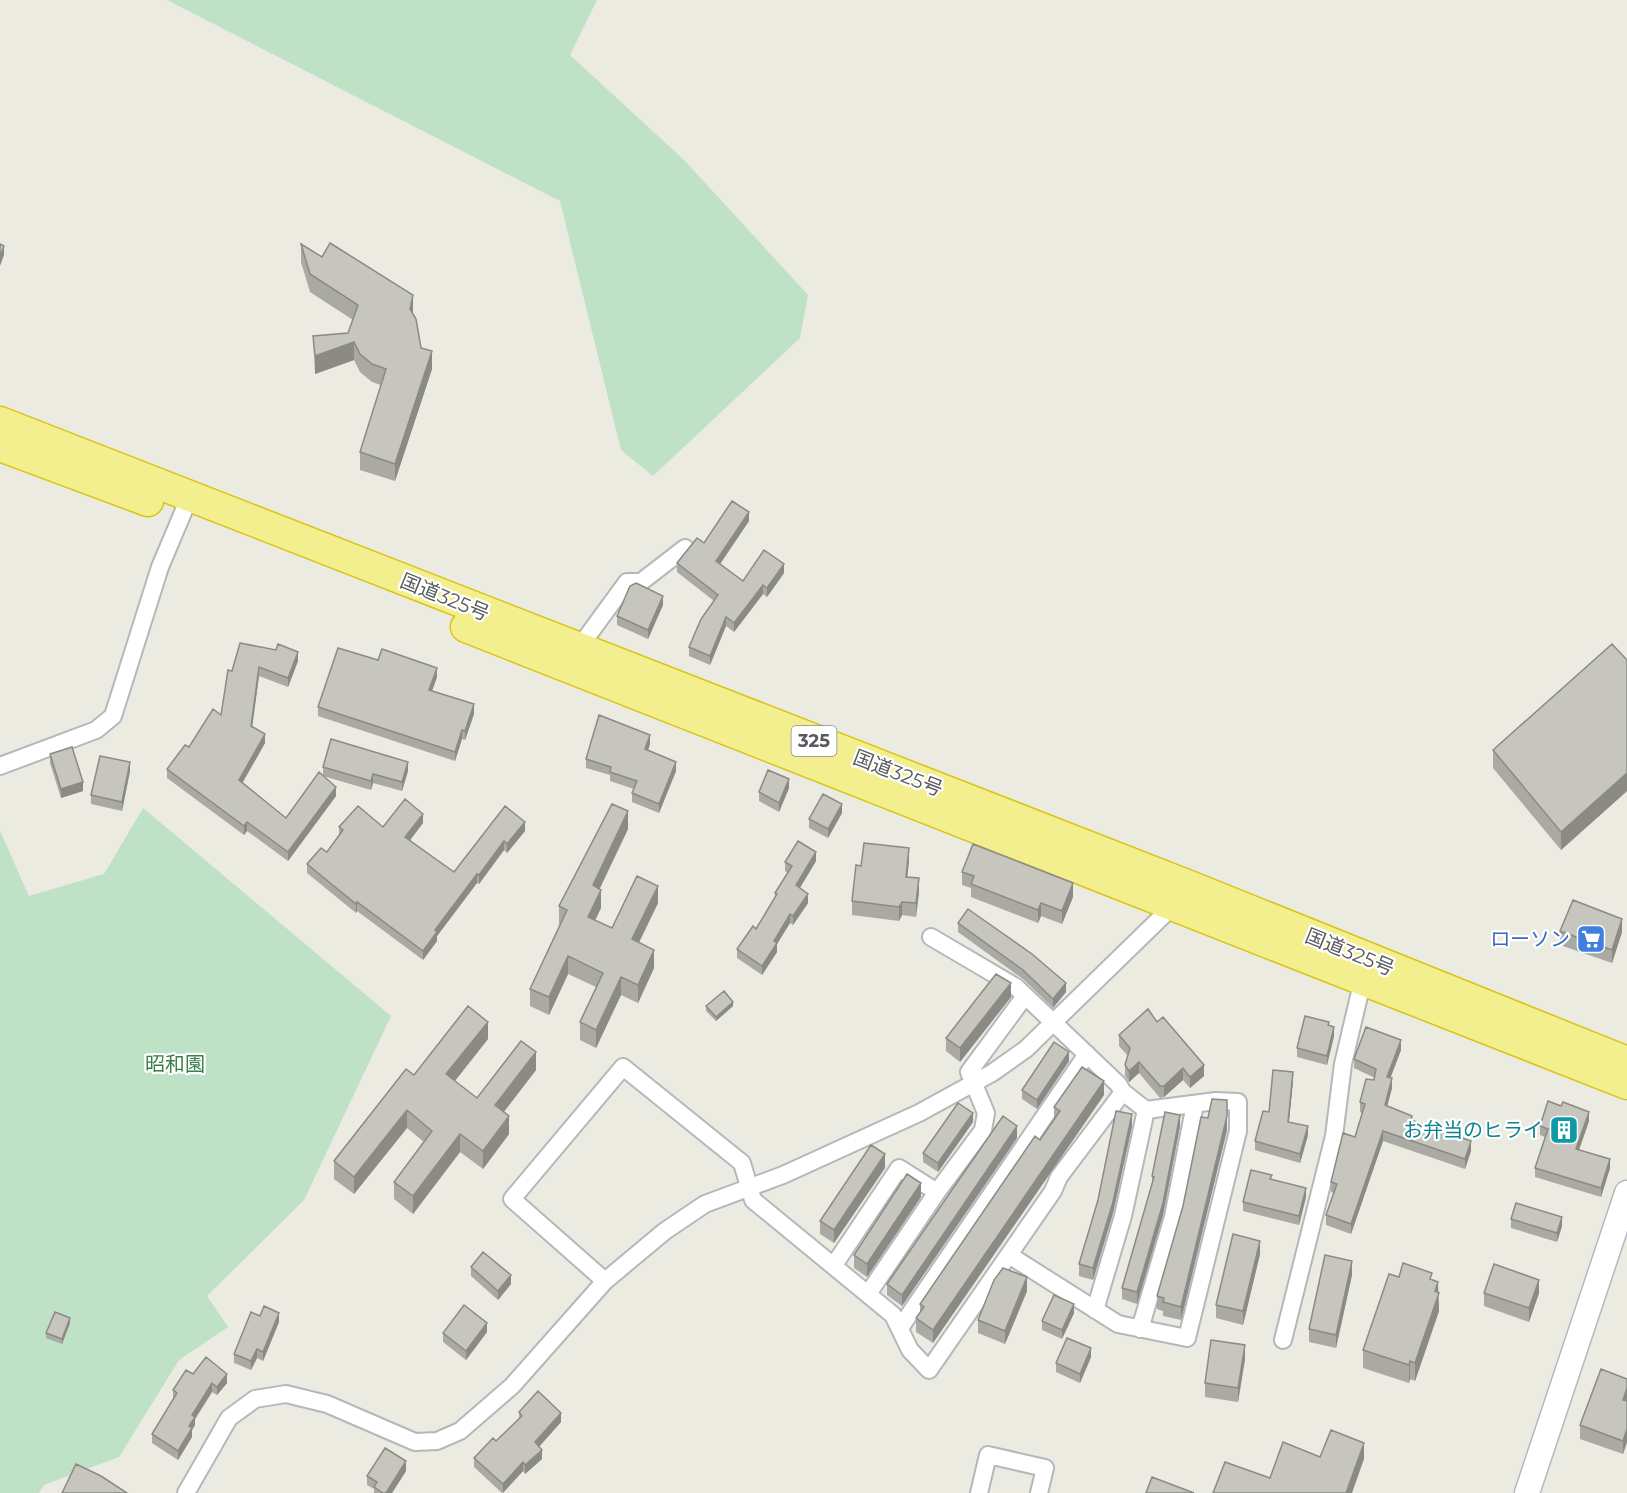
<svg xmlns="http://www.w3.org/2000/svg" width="1627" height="1493" font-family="Montserrat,'Noto Sans JP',sans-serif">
  <rect width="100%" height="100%" fill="#ebebe1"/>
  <path fill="#bfe1c6" d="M167,0H597L570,55L684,160L808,295L800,338L653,476L621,450L560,201Z
    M143,808L391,1016L304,1200L207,1296L228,1327L179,1360L119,1457L44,1485L39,1493H0V831L29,896L104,874Z"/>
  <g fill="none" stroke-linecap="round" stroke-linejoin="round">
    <g stroke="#b6b7bc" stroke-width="20">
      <path id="street" d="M578,649L627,582H641L685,548
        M0,766L96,730L113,716L160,567L190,496
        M931,937L1016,987L1118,1084L1123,1092L1146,1110L1216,1101L1238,1102V1131L1187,1338L1118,1324L1009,1255
        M834,1265L899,1168L937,1192L983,1130L986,1113L969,1072L1025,996
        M605,1281L512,1199L623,1067L742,1163L753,1200L893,1315L910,1350L929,1370L1053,1191L1059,1177L1123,1092
        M868,1294L937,1192
        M1095,1310L1123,1216L1146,1110
        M900,1328L1087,1054
        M1140,1329L1173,1217L1195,1104
        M1283,1340L1334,1136L1343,1064L1364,975
        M186,1493L229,1418L255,1399L286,1394L327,1404L415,1442L437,1441L460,1431L512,1386L605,1281L665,1231L705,1204L783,1175L919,1113L992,1073L1026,1049L1178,901
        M979,1493L988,1455L1045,1468L1039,1493"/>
    </g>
    <g stroke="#b6b8be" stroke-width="27">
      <path id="secondary" d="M1527,1493L1627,1193"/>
    </g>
    <g stroke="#d8c413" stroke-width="33">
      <path id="highway" d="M0,422L1187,885L1627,1062
        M0,446L148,501
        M466,627L1627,1084"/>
    </g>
    <use href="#street" stroke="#fff" stroke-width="16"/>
    <use href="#secondary" stroke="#fff" stroke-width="24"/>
    <use href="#highway" stroke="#f3ef8f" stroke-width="30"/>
  </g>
  <path fill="#aaa9a3" d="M301,244L412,314L421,348L432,369L395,481L360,470V452L381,385L372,382L360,372L354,360L315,374L313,336L348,333L353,320L310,292L301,262Z
    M749,521L720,564L743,581L784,573L767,597L763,594L734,632L726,626L710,665L689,656V647L714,601L677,572V563L704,543Z
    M663,605L648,639L617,625V616Z
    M1627,660V791L1561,850L1493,768V750Z
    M298,661L288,687L259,676L252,727L265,743L242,783L286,818L336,796L288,861L247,831L244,835L167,778V769L221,715L232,671Z
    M437,677L432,691L474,714L465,740L462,739L455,761L318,716V707Z
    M650,744L648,750L676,771L659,813L632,802V793L634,789L610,781V775L586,768V759Z
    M50,754L83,791L61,798L50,763Z
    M323,767L408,771L402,791L373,783L371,790L323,776Z
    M130,771L122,811L91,804V795Z
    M789,788L779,812L759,801V792Z
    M505,806L525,831L507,853L504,850L479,884L477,883L437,936V941L423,960L357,911L356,913L307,873V864L327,852L339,835V827H383L423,823L409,841L454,872Z
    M842,813L828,838L809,828V819Z
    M628,829L599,889L601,908L595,920L612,928L658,903L639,942L654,968L638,1003L621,995L596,1048L580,1040V1022L596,987L568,974L549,1015L530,1006V989L560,925L559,924V906Z
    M816,861L800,888L808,903L793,925L790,923L777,944V952L762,975L737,958V949L756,929L775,898V893L788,873L785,871V862Z
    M909,861L907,877L919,892L916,917L902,915L899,921L852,915V901L861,866Z
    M962,872L1073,897L1062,924L1041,916L1038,923L971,897V888L962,885Z
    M958,923L1066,992L1053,1008L1023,979L958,932Z
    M1560,931L1622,932L1612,963L1560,945Z
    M1011,997L960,1062L946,1051V1038Z
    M706,1006H733L716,1021L706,1011Z
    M1157,1022L1204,1076L1190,1088L1183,1080L1164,1097L1160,1098L1139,1073L1129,1082L1125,1076V1065L1128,1056L1119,1046V1035Z
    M1329,1025L1334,1036L1327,1065L1297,1057V1048Z
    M488,1039L455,1081L477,1098L536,1070L504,1112L509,1134L483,1169L460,1152L413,1214L394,1199V1182L424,1142L407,1128L354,1194L334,1179V1161L414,1075Z
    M1401,1050L1390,1078L1392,1088L1387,1106L1412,1121L1471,1151L1465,1169L1383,1141L1351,1234L1326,1225V1215L1334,1193L1331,1192V1182L1355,1137L1362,1113L1360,1112V1102L1374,1080L1375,1078L1354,1068V1059Z
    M1069,1061L1037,1109L1022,1099V1090Z
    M1293,1081L1289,1122L1308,1135L1300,1163L1255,1150V1141L1269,1112Z
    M1104,1095L933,1343L916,1332V1318L920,1314V1304L1040,1140L1054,1119V1107Z
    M1589,1121L1579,1150L1610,1168L1601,1197L1535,1177V1168L1545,1137L1540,1135V1126Z
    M973,1122L938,1172L923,1162V1153Z
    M1132,1126L1113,1213L1093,1280L1079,1276V1264Z
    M1180,1126L1163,1215L1137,1304L1122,1299V1288L1152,1184V1176Z
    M1227,1130L1181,1320L1163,1316V1311L1157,1309V1296Z
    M1017,1138L902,1306L887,1295V1284Z
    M885,1168L834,1243L820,1234V1221Z
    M1272,1179L1306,1197L1299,1225L1243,1211V1202Z
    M921,1197L867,1277L854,1268V1255Z
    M1511,1219L1562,1226L1557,1242L1511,1228Z
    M1260,1254L1243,1325L1216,1318V1305Z
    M471,1267L511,1284L498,1300L471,1276Z
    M1352,1275L1336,1348L1309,1342V1329Z
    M1399,1277L1432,1280L1438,1292L1439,1311L1415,1381L1410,1379L1409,1383L1363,1368V1350Z
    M1027,1291L1005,1344L978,1333V1320Z
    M1484,1293H1539L1529,1322L1484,1306Z
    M1074,1313L1062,1339L1042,1330V1321Z
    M260,1316L279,1322L263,1361L257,1358L251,1370L234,1363V1354Z
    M70,1323L62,1344L46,1338V1333Z
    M487,1332L466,1360L443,1342V1333Z
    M1091,1357L1080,1383L1056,1372V1363Z
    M1245,1359L1238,1402L1205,1397V1383Z
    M193,1374L227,1383L217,1395L212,1392L195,1419V1425L192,1430V1437L178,1460L152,1443V1434L173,1399V1390Z
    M1627,1388V1442L1623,1454L1580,1439V1425Z
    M519,1412L561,1422L539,1447L542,1459L525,1474L523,1471L502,1493L474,1467V1458L496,1441L519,1419Z
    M406,1471L392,1493H374V1489L367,1485V1476Z"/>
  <path fill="#8b8a85" d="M4,246V255L0,266V257Z
    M413,295V313L410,327V309Z
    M354,342V360L315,374V356Z
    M432,351V369L395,481V464Z
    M749,512V521L716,570V561Z
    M784,564V573L767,597V588Z
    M763,585V594L734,632V623Z
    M663,596V605L648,639V630Z
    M726,617V626L710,665V656Z
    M298,652V661L288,687V678Z
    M259,667V676L251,735V726Z
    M437,668V677L429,699V690Z
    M474,704V714L465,740V731Z
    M462,730V739L455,761V752Z
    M265,734V743L239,789V780Z
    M650,735V744L645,758V749Z
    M130,762V771L122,811V802Z
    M408,762V771L402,791V782Z
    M676,762V771L659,813V804Z
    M1627,773V791L1561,850V832Z
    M373,774V783L371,790V781Z
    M789,779V788L779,812V803Z
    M83,782V791L61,798V789Z
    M336,787V796L288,861V852Z
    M842,804V813L828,838V829Z
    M628,811V829L593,903V885Z
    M423,814V823L405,847V837Z
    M247,822V831L244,835V826Z
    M525,822V831L507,853V844Z
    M504,841V850L479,884V875Z
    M909,848V861L906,890V877Z
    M816,852V861L796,894V885Z
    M477,874V883L437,936V941L423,960V951L435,930Z
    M919,878V892L916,917V903Z
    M1073,883V897L1062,924V911Z
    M658,886V903L632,957V939Z
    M601,890V908L588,935V917Z
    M808,894V903L793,925V916Z
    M357,902V911L356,913V904Z
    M902,902V915L899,921V907Z
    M1041,903V916L1038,923V910Z
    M790,914V923L777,944V952L762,975V966L774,941Z
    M1622,919V932L1612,963V950Z
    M654,950V968L638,1003V985Z
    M568,956V974L549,1015V997Z
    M621,977V995L596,1048V1030Z
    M1011,983V997L960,1062V1048Z
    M1066,983V992L1053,1008V999Z
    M733,1002V1006L716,1021V1017Z
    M488,1022V1039L446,1092V1074Z
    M1334,1027V1036L1327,1065V1056Z
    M1401,1040V1050L1387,1087V1077Z
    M536,1052V1070L495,1123V1105Z
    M1069,1052V1061L1037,1109V1100Z
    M1139,1062V1073L1129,1082V1071Z
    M1204,1065V1076L1190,1088V1077Z
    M1183,1068V1080L1164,1097V1086Z
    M1293,1072V1081L1288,1131V1122Z
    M1392,1078V1088L1385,1115V1105Z
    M1104,1081V1095L933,1343V1330Z
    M407,1110V1128L354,1194V1177Z
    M1589,1112V1121L1576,1158V1149Z
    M973,1113V1122L938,1172V1163Z
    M1132,1114V1126L1113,1213L1093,1280V1268Z
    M1180,1115V1126L1163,1215L1137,1304V1292Z
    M509,1116V1134L483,1169V1151Z
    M1227,1116V1130L1181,1320V1307Z
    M1017,1126V1138L902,1306V1295Z
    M1308,1126V1135L1300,1163V1154Z
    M1383,1131V1141L1351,1234V1224Z
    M460,1134V1152L413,1214V1196Z
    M1471,1141V1151L1465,1169V1159Z
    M885,1154V1168L834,1243V1230Z
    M1610,1159V1168L1601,1197V1188Z
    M921,1183V1197L867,1277V1264Z
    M1306,1188V1197L1299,1225V1216Z
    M1562,1217V1226L1557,1242V1233Z
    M1260,1241V1254L1243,1325V1311Z
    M1352,1261V1275L1336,1348V1335Z
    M511,1275V1284L498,1300V1291Z
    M1027,1277V1291L1005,1344V1331Z
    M1539,1280V1293L1529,1322V1308Z
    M1438,1282L1439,1311L1415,1381V1363Z
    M1074,1304V1313L1062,1339V1330Z
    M279,1313V1322L263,1361V1352Z
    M70,1318V1323L62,1344V1339Z
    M487,1323V1332L466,1360V1351Z
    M1245,1345V1359L1238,1402V1388Z
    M1091,1348V1357L1080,1383V1374Z
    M257,1349V1358L251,1370V1361Z
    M1410,1361V1379L1409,1383V1365Z
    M227,1374V1383L217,1395V1387Z
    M212,1383V1392L195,1419V1425L192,1430V1437L178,1460V1451L189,1426L192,1415Z
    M1627,1388V1402L1623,1400Z
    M561,1413V1422L535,1451V1442Z
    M1627,1429V1442L1623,1454V1441Z
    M1364,1443V1459L1352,1493H1346Z
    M542,1450V1459L525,1474V1465Z
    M406,1461V1471L392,1493H386Z
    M523,1462V1471L503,1493V1484Z"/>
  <path fill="#c6c5be" stroke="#8b8a85" stroke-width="1.5" d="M330,243L413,295L410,309L416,319L421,348L432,351L395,464L360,452L386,369L372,364L360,354L354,342L315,356L313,336L348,333L358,305L310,274L301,244L322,257Z
    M0,244L4,246L0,257Z
    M732,501L749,512L716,561L743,581L764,550L784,564L767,588L763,585L734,623L726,617L710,656L689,647L701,619L718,595L677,563L697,538L704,543Z
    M636,583L663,596L648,630L617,616L630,586Z
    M240,643L276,650L278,644L298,652L288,678L259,667L251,726L265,734L239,780L286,818L319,772L336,787L288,852L247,822L244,826L167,769L185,745L189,747L213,709L221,715L228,670L232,671Z
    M1612,644L1627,660V773L1561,832L1493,750Z
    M338,648L378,660L382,649L437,668L429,690L474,704L465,731L462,730L455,752L318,707Z
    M599,715L650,735L645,749L676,762L659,804L632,793L637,781L610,772L611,767L586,759Z
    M331,739L408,762L402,782L373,774L371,781L323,767Z
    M72,747L83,782L61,789L50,754Z
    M100,756L130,762L122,802L91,795Z
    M768,770L789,779L779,803L759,792Z
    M823,794L842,804L828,829L809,819Z
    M405,799L423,814L405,837L454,872L505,806L525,822L507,844L504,841L479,875L477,874L435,930L437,932L423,951L357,902L356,904L307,864L321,848L327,852L343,830L339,827L358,806L383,827Z
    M612,804L628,811L593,885L601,890L588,917L612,928L637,876L658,886L632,939L654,950L638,985L621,977L596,1030L580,1022L603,973L568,956L549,997L530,989L567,910L559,906Z
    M798,841L816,852L796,885L808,894L793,916L790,914L774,941L777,943L762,966L737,949L753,926L756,929L777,894L775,893L792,866L785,862Z
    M864,843L909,848L906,877L919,878L916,903L902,902L899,907L852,901L856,865L861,866Z
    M973,844L1073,883L1062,911L1041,903L1038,910L971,884L974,876L962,872Z
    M1573,900L1622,919L1612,950L1560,931Z
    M968,909L1032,954L1066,983L1053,999L1023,970L958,923Z
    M996,974L1011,983L960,1048L946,1038Z
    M724,991L733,1002L716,1017L706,1006Z
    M468,1006L488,1022L446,1074L477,1098L521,1041L536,1052L495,1105L509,1116L483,1151L460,1134L413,1196L394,1182L432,1131L407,1110L354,1177L334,1161L406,1069L414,1075Z
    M1148,1009L1157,1022L1163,1017L1204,1065L1190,1077L1183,1068L1164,1086H1160L1139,1062L1129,1071L1125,1065L1130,1048L1119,1035Z
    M1305,1016L1329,1022L1328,1025L1334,1027L1327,1056L1297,1048Z
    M1366,1027L1401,1040L1387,1077L1392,1078L1385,1105L1412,1116L1411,1120L1471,1141L1465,1159L1383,1131L1351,1224L1326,1215L1337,1184L1331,1182L1343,1133L1355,1137L1365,1104L1360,1102L1366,1079L1374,1080L1376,1069L1354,1059Z
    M1054,1042L1069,1052L1037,1100L1022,1090Z
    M1082,1067L1104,1081L933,1330L916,1318L924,1307L920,1304L1035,1136L1040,1140L1060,1111L1054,1107Z
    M1273,1070L1293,1072L1288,1122L1308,1126L1300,1154L1255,1141L1263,1111L1269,1112Z
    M1212,1099L1227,1100V1116L1181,1307L1163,1302L1164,1298L1157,1296L1183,1206L1201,1117L1208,1118Z
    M1548,1101L1561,1106L1563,1102L1589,1112L1576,1149L1610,1159L1601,1188L1535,1168L1548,1129L1540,1126Z
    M958,1103L973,1113L938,1163L923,1153Z
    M1116,1111L1132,1114L1113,1202L1093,1268L1079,1264L1098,1200Z
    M1165,1112L1180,1115L1163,1203L1137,1292L1122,1288L1154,1177L1152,1176Z
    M1003,1116L1017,1126L902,1295L887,1284Z
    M871,1145L885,1154L834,1230L820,1221Z
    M1251,1170L1272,1175L1270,1179L1306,1188L1299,1216L1243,1202Z
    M907,1174L921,1183L867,1264L854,1255Z
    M1516,1203L1562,1217L1557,1233L1511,1219Z
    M1233,1234L1260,1241L1243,1311L1216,1305Z
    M483,1252L511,1275L498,1291L471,1267Z
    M1325,1255L1352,1261L1336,1335L1309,1329Z
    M1403,1263L1432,1273L1430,1279L1438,1282L1435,1291L1439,1293L1415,1363L1410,1361L1409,1365L1363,1350L1389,1274L1399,1277Z
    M1494,1264L1539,1280L1529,1308L1484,1293Z
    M1003,1268L1027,1277L1005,1331L978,1320L994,1280Z
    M1054,1295L1074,1304L1062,1330L1042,1321Z
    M464,1305L487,1323L466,1351L443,1333Z
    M264,1306L279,1313L263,1352L257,1349L251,1361L234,1354L251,1312L260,1316Z
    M55,1312L70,1318L62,1339L46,1333Z
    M1067,1338L1091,1348L1080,1374L1056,1363Z
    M1211,1340L1245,1345L1238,1388L1205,1383Z
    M206,1357L227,1374L217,1387L212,1383L192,1415L195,1417L189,1426L192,1428L178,1451L152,1434L177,1393L173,1390L186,1370L193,1374Z
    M1601,1369L1627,1379V1388L1623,1400L1627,1401V1429L1623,1441L1580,1425Z
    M538,1391L561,1413L535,1442L542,1450L525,1465L523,1462L503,1484L474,1458L493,1438L496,1441L522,1416L519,1412Z
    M1331,1430L1364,1443L1346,1493H1213L1225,1462L1270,1478L1283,1442L1320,1457Z
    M385,1448L406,1461L386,1493H383L374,1487L377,1482L367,1476Z
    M76,1464L101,1476L127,1493H62Z
    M1152,1477L1194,1493H1146Z"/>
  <defs>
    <g id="supermarket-square" transform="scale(1.5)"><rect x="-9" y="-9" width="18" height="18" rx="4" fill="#3f7fe0" stroke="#fff"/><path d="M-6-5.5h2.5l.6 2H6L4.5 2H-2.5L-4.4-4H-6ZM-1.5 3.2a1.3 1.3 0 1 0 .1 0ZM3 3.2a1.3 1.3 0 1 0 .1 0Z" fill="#fff"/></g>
    <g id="building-square" transform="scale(1.5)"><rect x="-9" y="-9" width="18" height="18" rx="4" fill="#0f9aa8" stroke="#fff"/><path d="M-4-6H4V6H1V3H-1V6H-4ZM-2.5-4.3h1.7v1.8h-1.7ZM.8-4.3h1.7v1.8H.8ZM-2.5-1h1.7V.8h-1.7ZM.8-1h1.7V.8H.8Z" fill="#fff"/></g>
  </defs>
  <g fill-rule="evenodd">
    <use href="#supermarket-square" x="1591" y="939"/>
    <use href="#building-square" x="1564" y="1130"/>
  </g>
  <g text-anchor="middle" stroke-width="4.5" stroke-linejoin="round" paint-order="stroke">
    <rect fill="#fff" stroke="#8b8c90" stroke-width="1.5" x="791.5" y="726" width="45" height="30" rx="4.5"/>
    <g font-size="18" font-weight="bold" fill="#595b60">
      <text x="814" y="747">325</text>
    </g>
    <g font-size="20" fill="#595b60" stroke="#fff">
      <text transform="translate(445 597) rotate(22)" y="7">国道325号</text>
      <text transform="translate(898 773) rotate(21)" y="7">国道325号</text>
      <text transform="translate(1350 952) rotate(22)" y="7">国道325号</text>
    </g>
    <g font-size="20" fill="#366cbe" stroke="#fff" text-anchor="end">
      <text x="1570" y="946">ローソン</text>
    </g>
    <g font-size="20" fill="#3b7e4c" stroke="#fff">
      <text x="175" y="1071">昭和園</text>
    </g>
    <g font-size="20" fill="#0d838f" stroke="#fff" text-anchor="end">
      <text x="1543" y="1137">お弁当のヒライ</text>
    </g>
  </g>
</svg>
